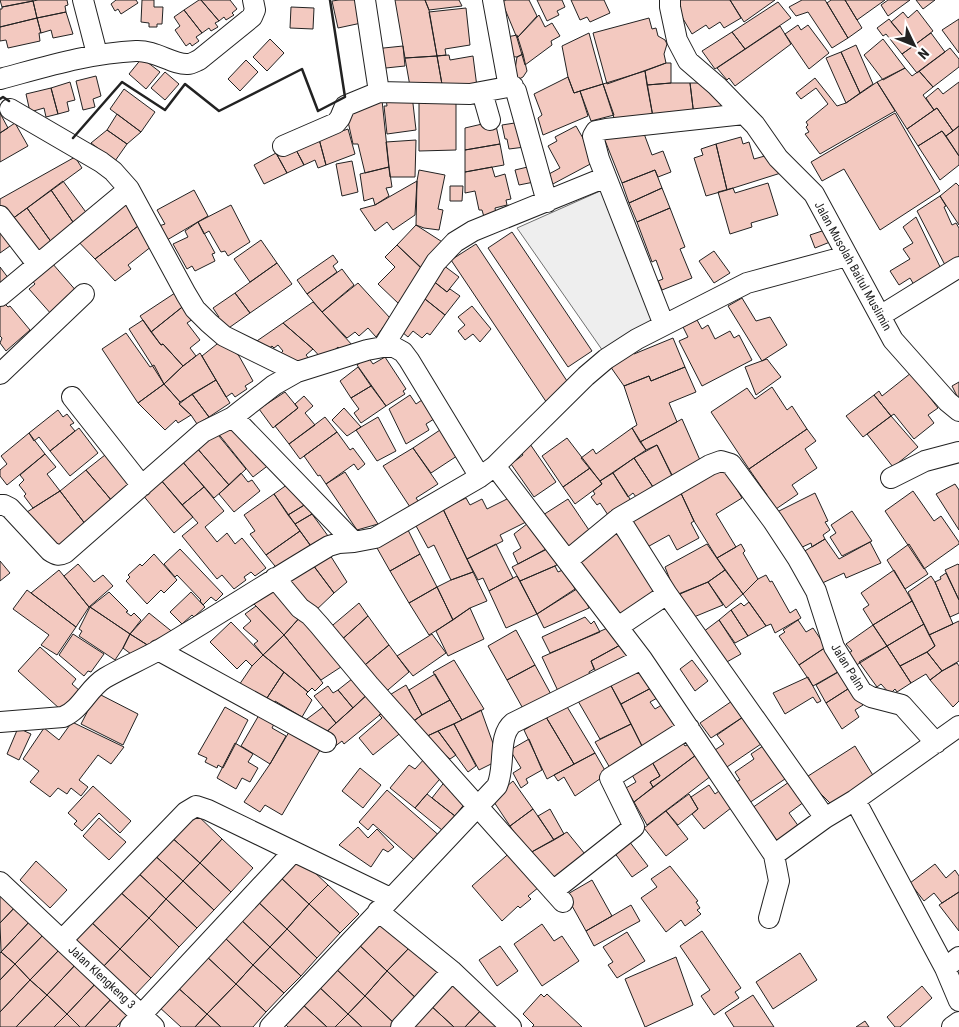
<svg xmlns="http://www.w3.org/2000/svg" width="959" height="1027" font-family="'Roboto Condensed',sans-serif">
  <rect width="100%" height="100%" fill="#fff"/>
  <path fill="#eee" stroke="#6f6f6f" d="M616,184L667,311L605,354L517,228Z"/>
  <path fill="#f3c9c0" stroke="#222" d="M0,0H33V1L2,7Z
    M38,0H67L68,5L65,6L66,12L37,18L33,1Z
    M116,0H136L138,3L121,14L118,9L115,11L111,4Z
    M142,0H154V7H163L162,24H157V27H149V23L141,22Z
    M199,0H201L219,21L215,23L218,27L211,31L209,28L202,33L184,10Z
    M201,0H230L237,9L232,13L234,15L226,20L224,17L219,21Z
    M339,0H361L366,22L338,28L332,1Z
    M395,0H425L429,10L437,56L405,58Z
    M425,0H459L462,6L429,10Z
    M506,0H529L537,16L517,38L502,2Z
    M537,0H562L565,7L557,11L559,15L547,21Z
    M571,0H604L610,13L590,22L587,17L580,20Z
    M681,0H730L741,18L724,28L720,22L709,29L706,25L692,34L682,17L678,1Z
    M730,0H775L744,22Z
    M802,0H825L848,38L832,48L808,12L796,16L789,7Z
    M831,0H845L862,28L848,38L827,3Z
    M845,0H885L857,20Z
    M888,0H910L888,16L881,5Z
    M916,0H935L923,9Z
    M33,1L37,18L0,27V9H2V7Z
    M778,2L791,18L745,49L732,32Z
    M291,7L314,8L313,29L290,28Z
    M466,8L470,45L445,49L446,55L437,56L429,12Z
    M184,10L202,33L196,37L199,41L192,46L190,43L186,46L175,30L180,26L174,17Z
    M917,10L933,31L912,47L891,22L903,12L908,18Z
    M66,12L73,34L53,38L51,30L41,33L37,18Z
    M539,15L545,27L552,23L560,36L551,41L552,45L525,65L517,38Z
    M37,18L41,33H39L40,41L8,48L6,40L0,41V27Z
    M649,18L652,29L656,28L658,36L665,40L667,44L664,54L666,63L607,84L593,33Z
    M889,19L912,47L902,54L886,34L883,36L877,28Z
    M959,19V53L942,30Z
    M798,25L801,30L808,25L829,53L809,69L785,34Z
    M780,26L791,44L735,86L729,78L727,80L717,68Z
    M732,32L745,49L715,69L702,51Z
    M589,33L603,84L574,93L568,77L562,46Z
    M931,33L945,52L917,73L902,54Z
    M517,35L523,54L517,57L506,56L502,38Z
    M270,39L284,53L267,71L253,57Z
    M883,39L905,68L883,80L864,55Z
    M856,45L873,84L860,93L841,52Z
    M403,46L405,66L376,69L374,49Z
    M950,48L959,59V67L933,87L919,71Z
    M841,52L860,93L846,103L826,58Z
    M523,54L527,71L523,77L513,82L517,57Z
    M449,55L450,60L473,56L477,87L443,90L437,56Z
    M437,56L443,90L411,92L405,58Z
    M142,58L160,72L146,89L129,74Z
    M246,60L258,72L240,91L228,79Z
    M666,63H671V83L647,85L645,71Z
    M905,68L912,76L919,71L933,87L923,95L934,110L907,129L877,82Z
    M645,71L653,117L617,127L603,84Z
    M165,72L179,84L165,100L151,88Z
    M96,76L101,96L93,99L95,107L83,110L76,81Z
    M568,77L574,93L580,91L588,116L543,135L538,118L542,115L534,94Z
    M815,78L837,106L846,103L877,82L895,111L820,154L805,134L809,132L806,127L808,125L806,122L828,104L816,88L801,99L796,93Z
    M70,82L75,100L67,102L69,111L58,114L51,88Z
    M959,82V126L953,131L937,108L934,110L926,98L938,88L943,94Z
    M671,83H690L694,116L653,117L647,85Z
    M690,83H705L707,91L719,89L726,110L694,116Z
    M603,84L614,115L591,121L580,91Z
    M51,88L58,114L46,117L44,108L30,112L26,94Z
    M124,89L155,112L141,132L110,109Z
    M412,95L416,130L387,134L384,106H387L386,98Z
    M456,95V150L419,151V99Z
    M382,100L389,167L365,173L358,144H353L345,108Z
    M937,108L953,131L946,136L942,131L918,146L907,129Z
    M0,113L8,128L0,133Z
    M895,113L940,191L880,230L844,169L822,181L811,162Z
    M117,114L141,132L127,144L107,130Z
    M495,121L500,144L465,150V128Z
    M521,122L525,147L509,149L507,139H505L502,125Z
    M15,123L28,146L0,162V133Z
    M576,126L596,161L551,185L549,174L560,168L548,146L557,141L555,137Z
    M959,126V156L946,136Z
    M348,129L355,154L326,165L319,139Z
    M107,130L127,144L115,161L91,143Z
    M643,131L652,155L663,151L671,172L658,177L655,170L622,183L604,138Z
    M942,131L959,156V165L940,180L918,146Z
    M741,137L743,144L749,142L754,159L772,154L784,172L727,190L716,144Z
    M319,139L326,165L318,168L315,160L304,165L293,144Z
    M416,140L415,177H390L386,142Z
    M293,144L304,165L287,173L276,153Z
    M500,144L504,165L465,172V150Z
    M716,144L727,190L706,196L694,158L703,155L701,149Z
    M276,153L287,173L264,184L254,165Z
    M75,157L82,168L8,222L0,211V199Z
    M352,161L358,192L342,196L336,164Z
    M536,165L539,181L519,185L515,170Z
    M389,167L392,187L386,188L389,196L375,205L373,198L364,201L360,174Z
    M492,167L495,177L505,174L511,199L506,200L507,205L495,208L496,214L484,217L482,210H479L475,191L465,193V172Z
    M419,170L445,175L438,209L443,210L439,230L424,228L416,225L417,181Z
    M655,170L662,188L629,203L622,183Z
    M63,181L88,215L75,225L51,190Z
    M417,181L415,215L393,230L387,222L375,231L360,209L375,205Z
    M768,183L778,215L751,223L752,227L730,234L718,192L733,188L735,193Z
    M956,183L959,186V225L940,196Z
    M450,186H463L462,201H450Z
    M662,188L670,208L637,222L629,203Z
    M51,190L75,225L52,243L27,208Z
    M194,190L208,216L167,240L159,226L165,224L157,210Z
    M940,196L946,206L944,207L952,225L956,223L959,228V258L945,265L917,211Z
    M124,197L142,223L95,259L74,237Z
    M231,205L250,242L228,256L225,251L221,252L209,231L204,234L198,222Z
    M27,208L52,243L35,257L8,222Z
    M670,208L685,247L680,249L692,278L662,290L658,281L663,279L656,260L652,262L637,222Z
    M916,217L943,273L917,290L910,278L899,285L890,271L910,259L903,249L913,243L903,227Z
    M0,220L17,241L0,253Z
    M198,222L215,253L212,254L215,261L195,271L192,266L187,269L173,244L188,237L185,231Z
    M142,223L152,246L128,265L131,269L115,281L95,259Z
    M416,225L447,245L423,270L397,245Z
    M825,230L830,242L815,248L810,235Z
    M512,232L592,351L568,367L488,248Z
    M261,240L277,263L250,282L234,259Z
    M476,244L569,384L549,406L451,260Z
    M397,245L428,274L399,304L378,284L395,267L385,257Z
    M714,251L730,273L714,283L699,261Z
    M333,255L338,262L333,266L337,272L307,294L297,280Z
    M52,263L78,293L52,315L29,289L35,284L30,278Z
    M277,263L292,284L250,313L235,293Z
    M443,265L459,277L447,292L432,280Z
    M0,267L12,283L0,291Z
    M342,269L354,285L322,312L307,294Z
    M432,280L447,292L450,289L460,296L445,315L420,295Z
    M358,283L390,318L376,337L368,328L359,336L355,332L347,338L322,312Z
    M178,291L186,304L151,332L140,316Z
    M235,293L250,313L223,332L214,320L219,317L213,308Z
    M420,295L445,315L430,335L427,333L422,338L413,331L408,337L396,327Z
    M742,298L756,321L770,317L787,345L762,361L728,306Z
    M313,302L353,346L344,354L338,347L323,360L313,349L283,323Z
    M4,303L8,307L10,306L30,330L6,351L0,343L2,338L0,336V307Z
    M186,304L196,317L187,323L200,340L190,348L196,356L183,366L163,344L161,345L151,332Z
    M472,306L491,329L480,342L473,334L465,340L458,331L465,325L458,317Z
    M143,320L161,345L163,344L183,366L164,384L129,329Z
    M697,320L702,329L708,325L715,339L730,331L734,338L739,335L752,360L702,386L679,341L688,337L683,327Z
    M283,323L313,349L306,355L310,360L300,368L281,353L283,351L278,345L274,348L272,346L263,353L251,345Z
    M126,333L150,367L154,365L164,384L138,403L102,349Z
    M673,338L685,367L651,381L649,376L624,386L610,366L631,350L634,354Z
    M222,340L239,356L253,381L245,386L247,389L235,397L232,393L226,397L202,356Z
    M200,353L216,380L180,402L164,384L183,366Z
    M368,357L373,364L385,357L406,389L403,391L405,394L386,406L357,365Z
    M767,359L781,377L756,395L745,367Z
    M358,367L371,386L351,398L340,381Z
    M685,367L696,392L669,403L677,422L640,442L632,428L637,425L624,386L649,376L651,381Z
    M911,373L938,408L928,415L934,423L914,439L894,414L891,416L874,395L879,391L882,396Z
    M216,380L230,403L209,417L192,394Z
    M959,382V400L952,386Z
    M164,384L180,402L179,404L191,415L178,423L176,420L165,430L138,403Z
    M371,386L386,406L361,423L354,413L359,409L351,398Z
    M772,387L787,410L792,406L807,429L749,469L711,412L747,388L755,399Z
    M285,392L298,408L273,428L259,409Z
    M192,394L209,417L197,424L191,415L179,404Z
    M410,395L416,404L422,400L434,419L426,424L429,430L406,444L389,409Z
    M874,395L891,416L863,437L846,416Z
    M304,396L313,406L305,413L315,425L289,444L275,426L298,408L295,404Z
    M344,408L361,427L347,436L332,420Z
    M58,410L63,417L67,414L74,423L70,425L75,431L50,451L39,437L34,441L29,433Z
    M891,416L918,447L893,467L867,434Z
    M325,417L337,432L300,459L289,444Z
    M378,417L396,451L377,461L356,430Z
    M682,419L703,467L674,479L657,445L646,450L640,442Z
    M231,421L270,464L253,477L217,432Z
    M446,426L463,452L431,473L413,448Z
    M79,428L98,453L70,476L50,451Z
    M632,428L646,450L600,481L581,458L593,449L596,454Z
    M807,429L816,441L805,449L817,468L792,485L798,494L773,511L763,497L767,495L749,469Z
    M214,430L246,469L229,485L196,447Z
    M337,432L350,450L353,448L365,464L358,470L354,464L326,484L320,475L318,476L304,456Z
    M29,433L45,454L7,485L0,476V470L7,464L1,456Z
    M567,438L590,468L563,487L542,456Z
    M530,444L556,482L534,497L511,464L523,455L520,451Z
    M657,445L672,476L653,487L634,458Z
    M196,447L229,485L214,498L181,460Z
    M413,448L438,484L416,498L421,505L412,510L383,466Z
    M45,454L56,467L47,474L60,491L33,508L24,496L26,494L19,485L24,480L20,475Z
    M105,455L129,485L112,501L86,470Z
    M634,458L653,487L636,497L633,493L628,497L613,473Z
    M181,460L204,487L182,505L160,479Z
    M723,466L742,498L716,514L736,547L717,558L694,521L679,489Z
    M590,468L602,484L575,504L563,487Z
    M86,470L112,501L86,525L60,491Z
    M345,472L378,524L357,530L326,484Z
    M241,473L248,482L252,480L260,491L234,512L219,494Z
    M613,473L632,502L610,518L600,503L597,505L591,497L595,494L593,491L602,484L600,481Z
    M160,479L193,517L174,533L142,494Z
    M291,482L306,504L288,515L274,494Z
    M955,484L959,490V530L936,494Z
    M204,487L224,511L205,527L217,542L227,533L235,544L242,538L266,568L255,576L251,572L244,577L246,580L234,589L222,575L217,579L182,536L198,523L182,505Z
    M679,489L694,521L691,523L699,538L677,550L669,535L642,550L631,520Z
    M60,491L86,525L58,550L27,512Z
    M913,491L934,521L941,516L959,542V544L924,569L885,511Z
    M815,493L828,521L825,522L830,530L823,535L825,539L812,547L811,543L798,549L777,512Z
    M274,494L300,531L266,555L250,534L255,531L244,515Z
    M513,496L526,522L500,535L503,541L467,559L443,509L466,498L470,505L482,499L487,509Z
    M568,499L593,536L569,553L543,515Z
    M306,504L312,514L295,524L288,515Z
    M443,509L473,572L451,580L434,545L428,548L415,524Z
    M852,511L872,541L842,556L830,537L836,533L831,525Z
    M312,514L331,540L313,549L295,524Z
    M532,520L546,549L518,564L513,553L521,548L514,534Z
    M407,528L420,554L390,571L377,548Z
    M300,531L313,549L279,571L266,555Z
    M619,531L660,588L619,618L574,558Z
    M825,539L839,559L870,542L881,563L846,578L844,573L818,585L803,552Z
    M496,544L513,578L489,591L483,578L478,580L467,559Z
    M707,544L725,570L708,582L676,595L665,567Z
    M741,544L745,551L743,553L758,579L743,594L717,558Z
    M909,544L928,574L905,589L887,560Z
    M549,548L557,565L520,581L512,567Z
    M180,549L223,594L216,601L211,597L203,605L200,601L201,600L177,575L175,577L164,564Z
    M154,554L177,580L164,593L161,590L147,604L126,581L130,577L128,575L140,564L142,566Z
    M420,554L437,587L409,603L390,571Z
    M330,555L347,582L334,593L313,565Z
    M0,561L10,573L0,581Z
    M78,564L94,582L103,575L113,586L89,607L64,576Z
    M958,564L959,565V600L945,570Z
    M313,565L334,593L313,613L285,583Z
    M555,566L558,572L565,569L575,589L537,614L520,581Z
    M59,570L89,607L76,627L31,593Z
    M725,570L743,594L726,608L708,582Z
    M894,570L912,601L873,625L863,609L869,605L861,593Z
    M473,572L487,601L470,608L453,620L437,587L451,580Z
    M946,573L959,600V613L950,617L935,582L941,579L940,577Z
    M766,575L770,582L772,581L790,613L796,609L801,618L775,633L771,624L766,626L743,594L758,579Z
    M517,576L537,614L506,628L489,591Z
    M931,576L935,582L953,624L929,635L908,592Z
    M708,582L723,605L689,619L680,594Z
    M276,585L302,615L284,635L254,604Z
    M437,587L453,620L429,635L409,603Z
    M580,587L589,608L544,628L537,614Z
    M27,590L76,627L57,655L41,645L49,635L13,609Z
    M109,592L128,611L126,612L131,616L134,613L141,620L130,634L90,607Z
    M191,592L205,607L194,617L192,615L182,624L170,612Z
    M912,601L924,624L887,646L873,625Z
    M749,602L766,626L748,636L731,610L741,603L744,606Z
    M359,603L368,616L338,643L327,630Z
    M256,606L284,635L263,655L254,644L258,641L243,628L251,621L245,614Z
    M90,607L130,634L123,648L115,660L79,636L82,631L79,629Z
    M470,608L484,639L448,656L436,631Z
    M731,610L748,636L735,643L719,620Z
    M149,613L175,634L149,646L130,634Z
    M302,615L344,665L321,680L284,635Z
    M368,616L389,645L360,669L338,643Z
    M585,617L591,624L594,621L600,632L550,653L542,637Z
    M719,620L741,654L725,663L703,632Z
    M798,620L806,632L813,628L826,647L799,665L779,636L785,632L783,630Z
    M959,621V661L942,671L927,652L935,646L929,635Z
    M231,622L263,655L252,666L246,660L237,669L210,642Z
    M924,624L935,646L927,652L900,666L887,646Z
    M873,625L887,646L855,666L847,654L852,651L846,644Z
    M612,626L622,644L591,661L594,669L589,672L590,676L558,691L542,657Z
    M516,630L535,665L507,680L488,646Z
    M73,634L104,654L91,672L88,671L84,676L59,655Z
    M130,634L149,646L131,654L123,648Z
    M432,634L446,653L413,676L397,656Z
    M284,635L323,683L315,691L312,688L308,692L263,655Z
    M622,644L630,662L598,677L591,661Z
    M389,645L409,672L382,695L360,669Z
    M887,646L911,683L897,692L895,689L890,694L881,684L877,687L859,662Z
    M40,647L76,679L72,684L80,691L60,709L18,671Z
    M826,647L843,669L813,686L799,665Z
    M927,652L942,671L930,680L926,674L911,683L900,666Z
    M263,655L284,672L263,704L237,688L252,666Z
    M454,660L484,709L462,720L433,672Z
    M692,660L708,681L695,691L680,669Z
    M957,663L959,666V701L953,707L930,680L942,671Z
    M535,665L553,698L526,714L507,680Z
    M637,666L653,687L621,704L609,682Z
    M840,671L851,687L826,703L816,685Z
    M284,672L308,692L306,694L312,700L302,717L275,701L271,708L263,704Z
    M435,674L450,700L422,715L409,690Z
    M357,675L370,692L353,708L338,690Z
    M808,677L821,701L817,703L813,697L785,714L773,693Z
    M609,682L631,724L600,739L578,701Z
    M406,685L422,715L406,726L388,696Z
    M328,686L333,693L338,690L353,708L336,723L314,696Z
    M653,687L659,697L650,702L655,709L665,703L679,727L643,748L621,704Z
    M851,687L863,705L855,710L859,717L842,729L826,703Z
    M370,692L387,709L344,744L342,741L334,747L321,737Z
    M97,693L138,714L123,745L81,724Z
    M735,699L746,715L711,738L700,723Z
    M450,700L462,720L423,738L410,724L422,715Z
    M566,705L595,753L574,764L546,717Z
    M225,707L248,720L223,768L218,765L217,768L205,762L207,758L198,754Z
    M323,707L336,723L321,737L303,722Z
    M387,709L403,731L373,755L359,738L382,718L379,715Z
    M481,710L499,760L479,770L454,724Z
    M259,715L274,724L272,728L286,736L270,764L241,746Z
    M746,715L764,742L721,771L715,750L724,744L717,735Z
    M546,717L574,764L547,779L524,730Z
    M72,722L124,747L111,764L98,755L79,780L88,787L81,796L71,788L67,794L58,788L50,797L30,782L39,771L23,759L44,728L59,740Z
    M454,724L476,766L468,772L438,731Z
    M631,724L643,748L610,768L595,742Z
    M292,727L323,745L282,815L265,805L260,812L244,802L270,764Z
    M18,728L31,734L19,760L7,754Z
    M438,731L456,755L450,759L423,738Z
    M679,737L685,746L689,744L696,755L653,787L650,782L660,776L651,760Z
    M529,739L542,770L526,779L528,783L521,788L513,773L521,768L510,750Z
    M235,743L253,754L248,762L258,768L250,782L242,778L236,789L217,778Z
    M766,744L788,777L749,803L736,782L740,780L735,772L754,759L751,754Z
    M855,746L874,777L831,804L805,778Z
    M595,753L607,774L575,796L564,777L558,781L554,775Z
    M696,755L711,776L647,825L634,802Z
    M426,757L445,773L415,808L390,788L409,765L415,769Z
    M651,760L660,776L650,782L653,787L634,802L626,788L636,782L628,768Z
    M360,768L381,785L363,808L342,791Z
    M446,780L469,798L455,816L432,798Z
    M513,781L533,809L510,826L492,799Z
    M789,782L804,802L789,813L802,831L780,847L752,808Z
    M709,785L715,794L719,791L731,808L704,829L692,814L698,809L691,797Z
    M93,786L131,821L120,833L99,813L82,831L74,824L77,821L68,813Z
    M387,790L442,838L419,864L373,824L368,830L359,822Z
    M427,794L460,820L448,835L415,808Z
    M689,794L698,809L678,825L666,811Z
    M533,809L554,840L528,854L510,826Z
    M550,809L564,834L554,840L538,816Z
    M192,810L222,839L200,863L169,835Z
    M666,811L688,839L666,856L644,828Z
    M99,818L126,842L109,860L83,836Z
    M358,827L368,838L377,829L394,847L388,852L383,849L371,867L339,845Z
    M567,832L589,859L551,881L528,854Z
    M169,835L200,863L183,881L152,853Z
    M222,839L253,868L231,892L200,863Z
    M629,841L648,866L632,877L614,852Z
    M514,849L544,883L528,896L531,899L520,908L518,906L502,921L472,886Z
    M152,853L183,881L166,899L136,871Z
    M297,856L328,885L309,904L279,876Z
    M36,861L67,890L50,908L20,880Z
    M200,863L231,892L214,910L183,881Z
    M935,864L946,878L955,870L959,876V892L942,903L934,893L924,901L910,883Z
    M670,866L698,901L696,902L700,908L697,910L701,914L685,926L681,920L666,932L641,898L657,887L651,879Z
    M136,871L166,899L149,918L118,890Z
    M279,876L309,904L287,929L256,900Z
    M592,880L612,916L586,931L566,895Z
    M183,881L214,910L197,928L166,899Z
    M328,885L359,914L340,933L309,904Z
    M0,888L17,905L0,923Z
    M118,890L149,918L120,949L89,920Z
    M959,892V931L939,905Z
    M166,899L197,928L179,947L149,918Z
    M256,900L287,929L270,947L239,918Z
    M309,904L340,933L317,958L287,929Z
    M17,905L32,919L1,952L0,923Z
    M631,905L640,921L594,946L586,931Z
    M149,918L179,947L151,978L120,949Z
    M239,918L270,947L253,965L223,936Z
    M379,918L410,947L387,971L357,943Z
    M32,919L46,932L15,964L1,952Z
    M89,920L120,949L102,968L71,940Z
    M542,924L554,941L562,936L579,961L542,986L514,944Z
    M287,929L317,958L301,976L270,947Z
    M702,931L741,988L735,992L739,998L714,1015L701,996L710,990L680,946Z
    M46,932L62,947L30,980L15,964Z
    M627,932L645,961L617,978L608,965L613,962L603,947Z
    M223,936L253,965L236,984L205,955Z
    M357,943L387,971L365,996L334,967Z
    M500,946L518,971L497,986L479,960Z
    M62,947L78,962L47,995L30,980Z
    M270,947L301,976L284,993L253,965Z
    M410,947L440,975L418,1000L387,971Z
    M120,949L151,978L133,997L102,968Z
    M1,952L15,964L0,980V953Z
    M800,953L817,980L773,1009L756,982Z
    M205,955L236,984L207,1014L176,986Z
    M676,957L693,1005L645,1027L625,979Z
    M78,962L98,981L67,1014L47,995Z
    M15,964L30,980L0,1012V980Z
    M253,965L284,993L266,1012L236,984Z
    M334,967L365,996L348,1014L317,985Z
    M387,971L418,1000L395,1024L365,996Z
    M452,979L483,1008L465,1027H454L429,1004Z
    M30,980L47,995L16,1027H0V1012Z
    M98,981L114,996L85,1027H80L67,1014Z
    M236,984L266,1012L253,1027H221L207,1014Z
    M317,985L348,1014L335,1027H327L301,1003Z
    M176,986L207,1014L195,1027H181L158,1006Z
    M922,986L932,998L900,1027H895L887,1017Z
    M541,994L544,997L547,994L582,1027H532L534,1025L523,1014Z
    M47,995L67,1014L54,1027H16Z
    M753,995L774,1027H734L725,1013Z
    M114,996L130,1012L116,1027H85Z
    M365,996L395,1024L392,1027H362L348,1014Z
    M301,1003L327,1027H288L283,1022Z
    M429,1004L454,1027H407Z
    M483,1008L503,1027H465Z
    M67,1014L80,1027H54Z
    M207,1014L221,1027H195Z
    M348,1014L362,1027H335Z
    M865,1021L869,1027H856Z"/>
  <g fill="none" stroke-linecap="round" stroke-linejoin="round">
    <g stroke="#222" stroke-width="22">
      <path id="minor" d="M83,0L97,54
        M365,0L379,92
        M493,0L508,82L516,91L547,202
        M670,0V7L677,40L688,61L717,86L755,125L778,158L814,194L893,340L948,402L959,411
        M0,79C45,67 89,53 136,51C155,50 173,65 188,64C192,64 196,61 199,60L252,17L255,10L253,0
        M482,92L490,120
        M10,109L101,162L113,171L129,189L186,294L195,309L209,323L224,336L297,372
        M283,146L336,123L340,118L345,106L379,92L470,94L513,86
        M0,216L37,264
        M0,296L129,189
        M880,316L959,267
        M664,325L599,159L593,136L596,131L606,129L744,114
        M383,347L436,262L455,242L473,231L606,177
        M0,374L84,294
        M72,397L142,486
        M233,417L354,542
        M495,466L642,659L774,855L825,818L855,800L959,726
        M891,478L925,461L959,452
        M0,505H4L10,508L50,551C56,555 59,556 65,553L203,432L233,417L274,385L297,372L367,350L383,347H394L403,352L409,360L480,477
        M619,518L667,594
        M568,560L619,518L710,465L721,461L731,464L773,521L798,559L816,591L834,647L862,692L871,697L902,705L936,743
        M275,578L300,608L310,615L319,625L369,685L563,902
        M618,627L667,594L825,818
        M158,650L326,742
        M0,722L63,717C82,709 88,688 105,678C122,668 141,660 159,650C216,616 272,580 329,546L339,543L354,542L375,538L480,477L495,466L586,376L606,359L637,339L747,283L847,256
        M855,800L945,968L959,1001
        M0,882L154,1027
        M553,891L634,827L610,778L689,728
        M378,911L452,971L511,1027
        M769,918L779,881L774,855
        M62,940L186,812L196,806L208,810L390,898
        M945,968L959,957
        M130,1027L293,852
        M270,1027L497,786C506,766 497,736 513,723L642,659
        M401,1027L452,971
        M952,1027L959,1022"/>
    </g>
    <use href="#minor" stroke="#fff" stroke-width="20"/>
    <path stroke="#222" stroke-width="2.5" d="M0,99L3,97L9,101
      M73,138L122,82L165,110L185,84L219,111L302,69L318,111L345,97L330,0"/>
  </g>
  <g text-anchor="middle" stroke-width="4" stroke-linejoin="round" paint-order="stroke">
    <g font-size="12" fill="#222" stroke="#fff">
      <text transform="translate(853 266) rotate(61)" y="4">Jalan Musolah Baitul Muslimin</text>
      <text transform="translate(848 667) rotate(58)" y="4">Jalan Palm</text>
      <text transform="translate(102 977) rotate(43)" y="4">Jalan Klengkeng 3</text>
    </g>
  </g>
  <g transform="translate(914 45) rotate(133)" stroke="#ffffff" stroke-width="4" paint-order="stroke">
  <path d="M0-4L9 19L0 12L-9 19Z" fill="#222222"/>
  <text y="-8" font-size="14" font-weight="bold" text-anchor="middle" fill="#222222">N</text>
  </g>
</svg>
